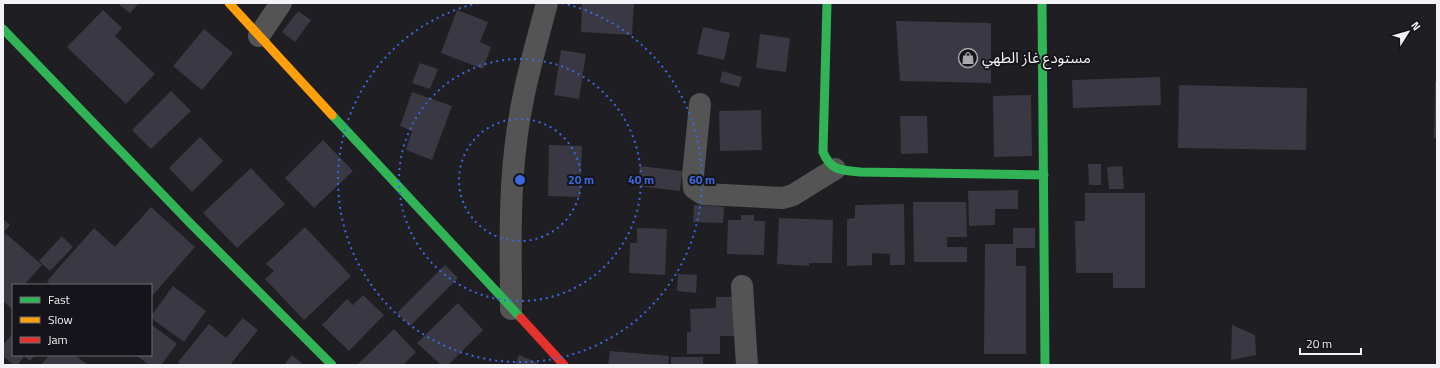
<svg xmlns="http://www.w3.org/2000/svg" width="1440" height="368" font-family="'Titillium Web','Noto Sans Arabic',sans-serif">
  <rect width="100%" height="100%" fill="#1f1e22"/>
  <path fill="#3a3842" d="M117,3H139L130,13Z
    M582,3H634L632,35L581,32Z
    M103,10L122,28L115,36L155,74L126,104L67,47Z
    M457,10L488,22L480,42L491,47L483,69L441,53Z
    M298,11L311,20L295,42L282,32Z
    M896,21L991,23V83L900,81Z
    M703,27L730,33L724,60L697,54Z
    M204,29L233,53L202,90L173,66Z
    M760,34L790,38L786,72L756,68Z
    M561,50L586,54L579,99L554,95Z
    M420,63L438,69L430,89L412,83Z
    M722,71L742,77L739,87L720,82Z
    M1160,77L1161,105L1073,108L1072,80Z
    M1435,82H1437V138H1434Z
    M1179,85L1307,88L1306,150L1178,148Z
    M171,91L191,111L151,149L132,130Z
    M412,92L452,106L432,160L406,150L412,131L400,126Z
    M1031,95L1032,156L994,157L993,96Z
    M761,110L762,150L720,151L719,111Z
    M900,116H927L928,153L901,154Z
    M200,137L223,161L192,192L169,168Z
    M323,140L353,171L314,208L285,178Z
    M549,145L582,146L580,197L548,196Z
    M1088,164H1101V185H1089Z
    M640,166L682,171L680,191L638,186Z
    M1122,166L1124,189H1109L1107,167Z
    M251,168L285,204L237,248L203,213Z
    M1018,190V209H995V225L969,226L968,191Z
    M1085,193H1145V288H1113V273H1076L1075,221H1085Z
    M913,202H966L967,237H947V247H967V262H914Z
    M904,204L905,265H890V254L872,253V265L847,266V219L855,218V205Z
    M694,205L724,207L723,223L693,222Z
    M151,207L195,247L151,297V285H51L47,281L94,228L115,247Z
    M741,215H754V221H765L764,255L727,254L728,220H741Z
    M779,218L833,220L832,263H809V266L777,264Z
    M3,219L10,225L4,232L42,265L24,285H13V310L3,301Z
    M305,227L351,276L304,320L265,279L274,271L266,264Z
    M637,228L667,229L665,275L629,273L630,243H637Z
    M1013,228H1035V248H1016V266H1026V354H984L985,244H1013Z
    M62,236L73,247L50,271L39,261Z
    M445,265L458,278L410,326L397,313Z
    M678,274L697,275L696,293L677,291Z
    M173,286L206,311L184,342L151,318V316Z
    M363,295L384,315L349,351L322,325L347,299L353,305Z
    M716,297H735V336H720V354H687V332H691L690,309L716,308Z
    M458,303L483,330L448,365H441L417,343Z
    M243,318L258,330L230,365H181L178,362L209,324L226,338Z
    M151,324L177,344L161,365H149L136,355H151Z
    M1232,325L1255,335L1256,355L1231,360Z
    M394,329L416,352L403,365H357Z
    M13,333V355H35L30,361L24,356L18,365H14L3,356V345Z
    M610,351L669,356L668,365H608Z
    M49,355H75L88,365H41Z
    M292,355L304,365H284Z
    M519,355L538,363L537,365H515Z
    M671,357H703V365H671Z"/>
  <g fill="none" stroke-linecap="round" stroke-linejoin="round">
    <path stroke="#555455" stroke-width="22" d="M259,36L281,3
      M700,104L693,175L694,188L703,194L783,198L793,195L835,169
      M742,286L747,365
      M511,309C511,256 509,203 515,151C520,100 534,52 547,3"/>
    <path stroke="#30b455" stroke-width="9" d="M827,3L823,152C831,171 841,170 860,172L1044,175
      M1042,3L1045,365
      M3,29L190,223L332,365
      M332,115L521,318"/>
    <path stroke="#ff9f0a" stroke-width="9" d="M229,3L332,115"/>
    <path stroke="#e5322d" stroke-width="9" d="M521,318L564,365"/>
  </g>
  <g fill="none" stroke="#3d67dd" stroke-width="2" stroke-dasharray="2 4">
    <circle cx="520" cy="180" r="61"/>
    <circle cx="520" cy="180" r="121"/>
    <path d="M562 3A182 182 0 1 1 478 3"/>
  </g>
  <defs>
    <g id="shop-ring" transform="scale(1)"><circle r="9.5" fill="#14141a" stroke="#a8a8ac" stroke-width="1.5"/><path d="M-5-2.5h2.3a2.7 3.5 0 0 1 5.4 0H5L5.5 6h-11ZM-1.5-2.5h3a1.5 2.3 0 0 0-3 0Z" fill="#a8a8ac"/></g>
  </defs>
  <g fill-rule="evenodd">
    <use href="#shop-ring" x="968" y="58"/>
  </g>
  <g text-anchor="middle" stroke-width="4" stroke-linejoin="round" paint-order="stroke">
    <g font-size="15" fill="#f2f2f7" stroke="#14141a" text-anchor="start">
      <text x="982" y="63">مستودع غاز الطهي</text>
    </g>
  </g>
  <circle cx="520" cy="180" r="6" fill="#3d67dd" stroke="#14141a" stroke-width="2"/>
  <g font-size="12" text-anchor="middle" font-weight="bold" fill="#3d67dd" stroke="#14141a" stroke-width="4" stroke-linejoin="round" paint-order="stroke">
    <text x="581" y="184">20 m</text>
    <text x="641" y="184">40 m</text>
    <text x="702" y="184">60 m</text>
  </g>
  <rect width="1440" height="368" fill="none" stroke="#f2f2f7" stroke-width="8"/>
  <rect x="12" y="284" width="140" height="72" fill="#14141a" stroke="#6d6d72"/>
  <rect x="20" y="297" width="20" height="6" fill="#30b455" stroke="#6d6d72"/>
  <text x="48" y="304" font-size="12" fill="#f2f2f7">Fast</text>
  <rect x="20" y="317" width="20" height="6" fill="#ff9f0a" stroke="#6d6d72"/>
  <text x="48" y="324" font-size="12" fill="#f2f2f7">Slow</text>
  <rect x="20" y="337" width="20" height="6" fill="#e5322d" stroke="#6d6d72"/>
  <text x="48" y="344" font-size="12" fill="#f2f2f7">Jam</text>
  <g transform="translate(1408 32) rotate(53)" stroke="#14141a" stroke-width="3" paint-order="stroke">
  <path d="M0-3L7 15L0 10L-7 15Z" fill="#f2f2f7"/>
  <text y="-6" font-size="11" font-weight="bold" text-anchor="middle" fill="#f2f2f7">N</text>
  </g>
  <path d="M1300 348v6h61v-6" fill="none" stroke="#f2f2f7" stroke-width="2"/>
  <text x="1306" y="348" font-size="12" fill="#f2f2f7" stroke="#14141a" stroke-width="3" paint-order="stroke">20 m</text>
</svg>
